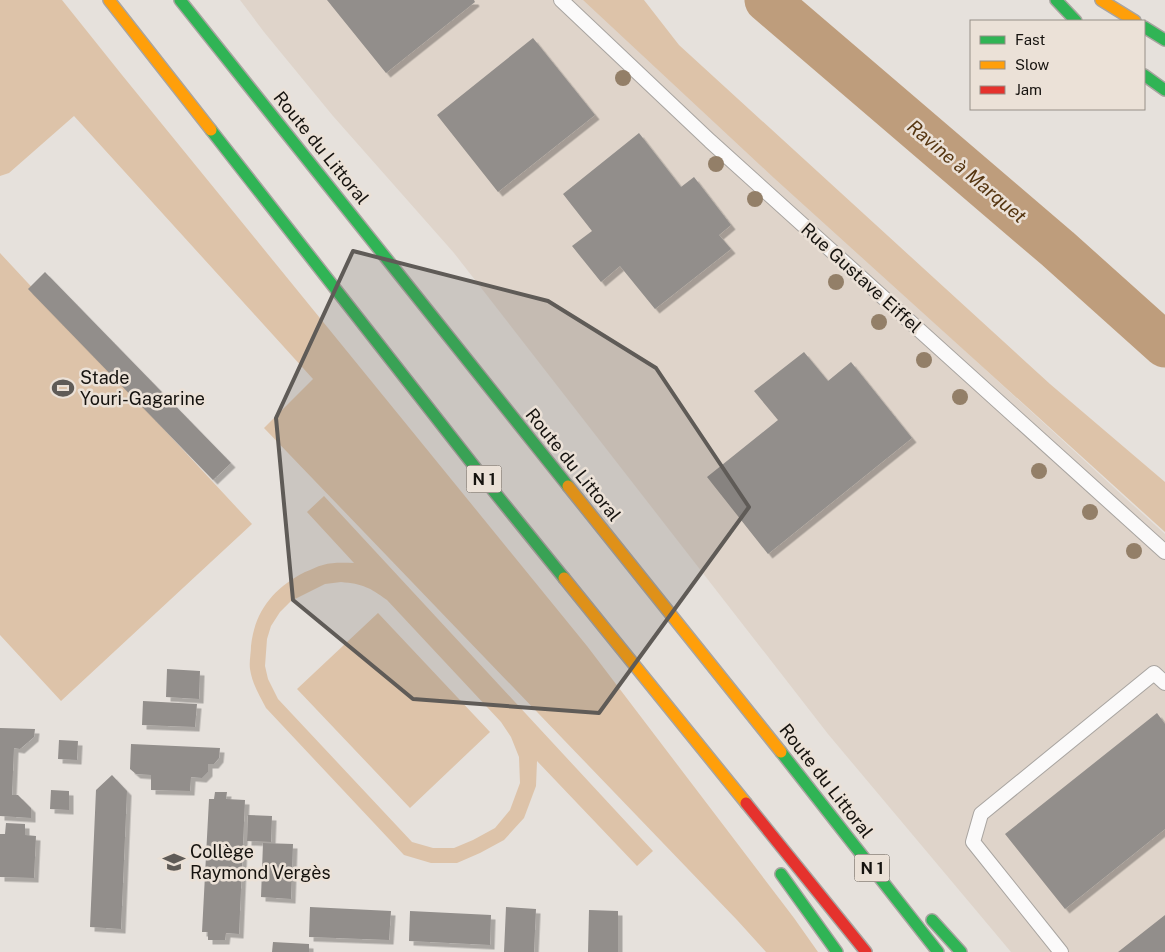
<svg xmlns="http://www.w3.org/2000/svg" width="1165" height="952" font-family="'Public Sans',sans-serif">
  <defs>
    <filter id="shadow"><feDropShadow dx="4.5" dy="4.5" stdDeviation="0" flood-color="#0004"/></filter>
  </defs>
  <rect width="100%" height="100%" fill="#e6e1dc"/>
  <path fill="#dfd4ca" d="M240,0H594L789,189L1122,495L1165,534V952H1011L828,734L454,253L333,116L264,32Z"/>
  <path fill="#ddc3a9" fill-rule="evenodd" d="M0,0H62L122,75L587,646L794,918L818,952H766L737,920L264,428L313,379L74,116L9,173L0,176Z
    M583,0H644L679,45L1050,384L1165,482V532L774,178Z
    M0,253L252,524L61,701L0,635Z
    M324,496L653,851L637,866L537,761L536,786L524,818L504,840L480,853L457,863H431L404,855L266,708C259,695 252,683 250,669C249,662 251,653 251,646C255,610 274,588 305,572C311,570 317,566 323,565C333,562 344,563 354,563L307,512ZM341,582C363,584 369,587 387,600L501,722L511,737L519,757L520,783L510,810L495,828L473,840L454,848H433L412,842L278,699L268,679L265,666L267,639L271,626L280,612L291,601L325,584Z
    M378,613L490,732L410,808L297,689Z"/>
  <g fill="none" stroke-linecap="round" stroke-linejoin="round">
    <path stroke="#be9d7c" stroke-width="45" d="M767,0L1058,249L1165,345"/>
  </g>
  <path fill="#928e8b" filter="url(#shadow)" d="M327,0H474L475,2L386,73Z
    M533,38L595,115L498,192L437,115Z
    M639,133L681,187L694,177L731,225L719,235L731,249L655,309L620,266L601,282L572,246L592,231L563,194Z
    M45,272L231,463L213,480L28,289Z
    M804,352L828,381L851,362L912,438L768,554L707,477L778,420L754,391Z
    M167,669L200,671L199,699L166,697Z
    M143,701L197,704L195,727L142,725Z
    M1157,713L1165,724V829L1065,909L1005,834Z
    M0,728L35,729L34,737L20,749L14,748L12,795H18L31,808V818L0,816Z
    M59,740L78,741L77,760L58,759Z
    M131,744L220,748L219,758L214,764H208V772L202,778L191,777L190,791L151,790V775L136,774L130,769Z
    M112,775L127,791L121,929L90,927L96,790Z
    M51,790L69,791V810L50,809Z
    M215,792H227L226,799L245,800L239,934L226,933L225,940H208V932H202L209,799H214Z
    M248,815L272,816L271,842L247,841Z
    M6,823L25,824V835L36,836L34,878L0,877V834H5Z
    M263,843L293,844L291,899L261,897Z
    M310,907L391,911L389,940L309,937Z
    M506,907L536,909L534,952H504Z
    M589,910L618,911V952H588Z
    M410,911L491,915L490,945L409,941Z
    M1165,915V952H1118Z
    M273,942L309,944V952H272Z"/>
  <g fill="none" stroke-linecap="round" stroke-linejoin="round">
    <g stroke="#a8a4a0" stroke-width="16">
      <path id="lane" d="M561,0L710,141L1165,552
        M1061,952L973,842L981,814L1154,673L1165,683"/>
    </g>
    <g stroke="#a8a4a0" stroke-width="14">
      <path id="fast" d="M180,0L568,486
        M1056,0L1076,21
        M1144,27L1165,40
        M1144,75L1165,90
        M211,130L496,494L564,578
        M781,752L938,952
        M781,874L837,952
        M932,920L961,952"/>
    </g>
    <g stroke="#a8a4a0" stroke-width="14">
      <path id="slow" d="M109,0L211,130
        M1101,0L1135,21
        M568,486L781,752
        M564,578L746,803"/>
    </g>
    <g stroke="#a8a4a0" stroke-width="14">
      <path id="jam" d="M746,803L866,952"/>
    </g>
    <use href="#lane" stroke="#fbfafa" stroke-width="14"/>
    <use href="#fast" stroke="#30b455" stroke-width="11"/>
    <use href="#slow" stroke="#ff9f0a" stroke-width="11"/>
    <use href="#jam" stroke="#e5322d" stroke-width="11"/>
  </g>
  <g fill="#937f68">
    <circle cx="623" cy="78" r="8"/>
    <circle cx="716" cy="164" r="8"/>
    <circle cx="755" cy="199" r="8"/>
    <circle cx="836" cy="282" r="8"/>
    <circle cx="879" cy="322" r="8"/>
    <circle cx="924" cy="360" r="8"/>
    <circle cx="960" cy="397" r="8"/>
    <circle cx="1039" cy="471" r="8"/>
    <circle cx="1090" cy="512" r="8"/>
    <circle cx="1134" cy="551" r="8"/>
  </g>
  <path fill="#5f5b57" fill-opacity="0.2" stroke="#5f5b57" stroke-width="4" stroke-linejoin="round" d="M353,251L548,301L656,368L749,507L599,713L413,699L293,600L276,418Z"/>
  <defs>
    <g id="stadium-bare" transform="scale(1.725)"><path d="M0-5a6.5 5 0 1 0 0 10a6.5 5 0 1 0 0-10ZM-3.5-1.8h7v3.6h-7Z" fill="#5f5b57" stroke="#ebe1d7" stroke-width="2.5" paint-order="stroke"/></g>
    <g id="school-bare" transform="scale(1.725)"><path d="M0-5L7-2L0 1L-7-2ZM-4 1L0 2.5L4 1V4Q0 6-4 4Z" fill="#5f5b57" stroke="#ebe1d7" stroke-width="2.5" paint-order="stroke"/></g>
  </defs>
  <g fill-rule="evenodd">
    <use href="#stadium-bare" x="63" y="388"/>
    <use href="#school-bare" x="174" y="862"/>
  </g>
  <g text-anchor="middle" stroke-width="5" stroke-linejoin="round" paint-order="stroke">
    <g fill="#ebe1d7" stroke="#56514b" stroke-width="1">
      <rect x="466.5" y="465.5" width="35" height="27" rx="4"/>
      <rect x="854.5" y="854.5" width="35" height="27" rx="4"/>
    </g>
    <g font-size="16" font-weight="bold" fill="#16130f">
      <text x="484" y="485">N 1</text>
      <text x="872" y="874">N 1</text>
    </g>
    <g font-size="18" fill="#16130f" stroke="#ebe1d7">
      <text transform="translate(321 148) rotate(51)" y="6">Route du Littoral</text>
      <text transform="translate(861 278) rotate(42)" y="6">Rue Gustave Eiffel</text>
      <text transform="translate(573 465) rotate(51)" y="6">Route du Littoral</text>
      <text transform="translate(826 781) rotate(52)" y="6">Route du Littoral</text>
    </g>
    <g font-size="18" fill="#16130f" stroke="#ebe1d7" text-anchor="start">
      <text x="80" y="384">Stade<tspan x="80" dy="21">Youri-Gagarine</tspan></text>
      <text x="190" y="858">Collège<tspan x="190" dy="21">Raymond Vergès</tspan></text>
    </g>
    <g font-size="19" font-style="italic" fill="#563611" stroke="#ebe1d7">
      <text transform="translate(967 171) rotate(40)" y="7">Ravine à Marquet</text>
    </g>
  </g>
  <rect x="970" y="20" width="175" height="90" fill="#ebe1d7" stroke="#968f87"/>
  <rect x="980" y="36" width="25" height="8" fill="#30b455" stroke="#968f87"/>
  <text x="1015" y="45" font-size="15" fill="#16130f">Fast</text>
  <rect x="980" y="61" width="25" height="8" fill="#ff9f0a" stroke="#968f87"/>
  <text x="1015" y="70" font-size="15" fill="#16130f">Slow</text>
  <rect x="980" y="86" width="25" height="8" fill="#e5322d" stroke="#968f87"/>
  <text x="1015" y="95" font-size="15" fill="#16130f">Jam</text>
</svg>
